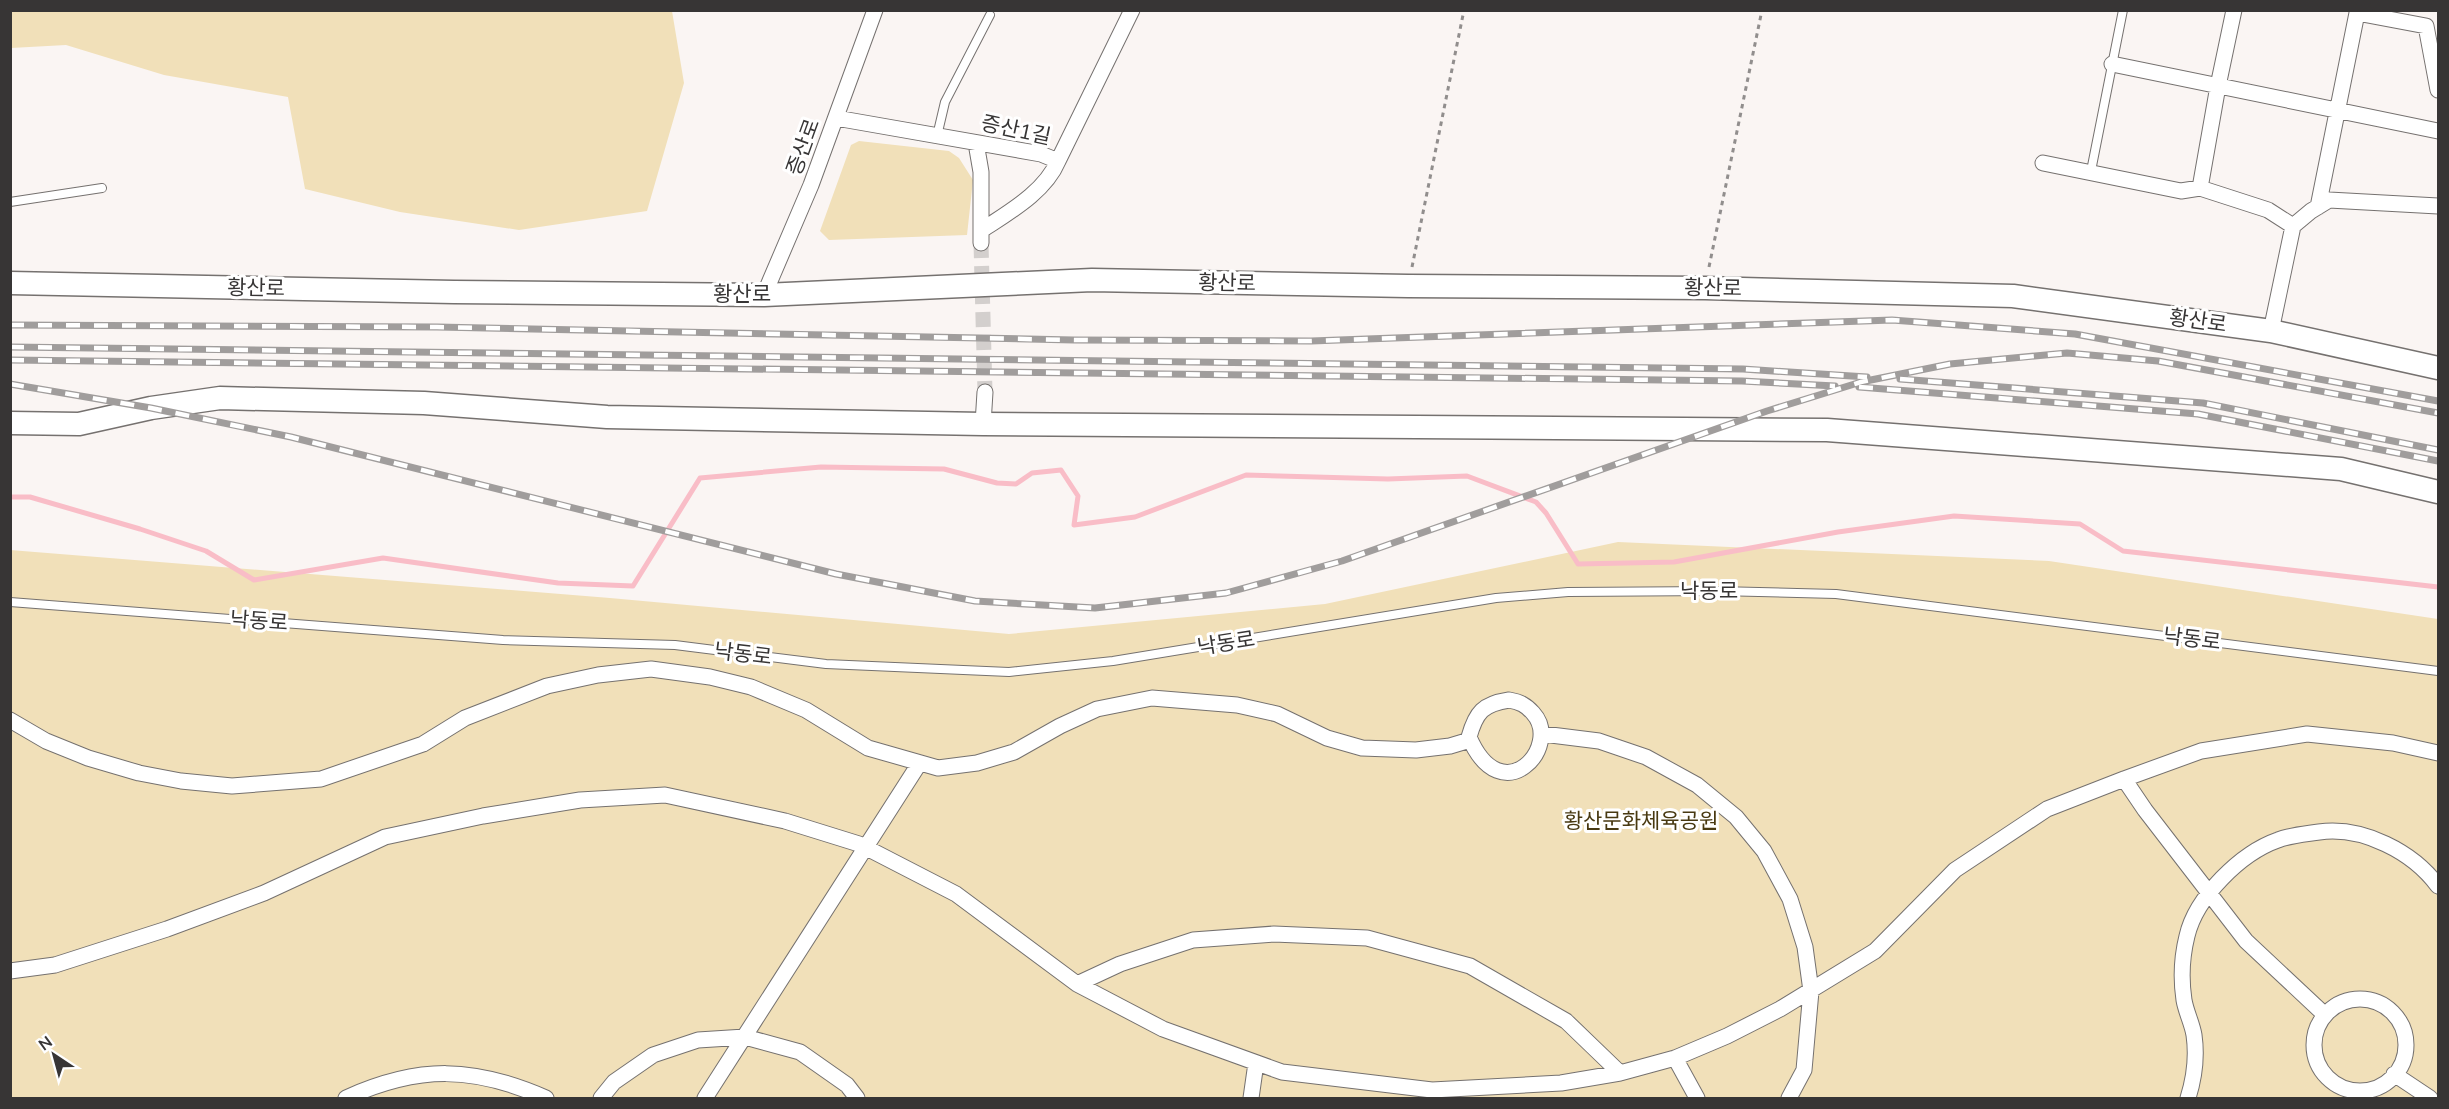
<svg xmlns="http://www.w3.org/2000/svg" width="2449" height="1109" font-family="Mulish,'Noto Sans KR',sans-serif">
  <rect width="100%" height="100%" fill="#faf5f3"/>
  <path fill="#f1e0b9" d="M11,10L672,11L684,83L647,211L519,230L400,212L305,189L288,97L164,75L66,45L11,48Z
    M859,141L949,151L959,158L973,180L967,235L829,240L820,231L851,145Z
    M1618,542L2049,561L2438,619V1098H11L10,550L610,598L1009,634L1325,604Z"/>
  <g fill="none" stroke-linecap="round" stroke-linejoin="round">
    <path stroke="#f9bdc7" stroke-width="5" d="M10,497H30L140,529L206,551L254,580L383,558L558,583L633,586L700,478L821,467L944,469L997,483L1016,484L1032,473L1061,470L1078,496L1074,525L1135,517L1246,475L1388,479L1467,476L1536,502L1546,513L1578,564L1674,562L1838,532L1954,516L2080,524L2123,551L2438,587"/>
    <path stroke="#d3cfcd" stroke-width="15" stroke-dasharray="15 8" stroke-linecap="butt" d="M981,243L985,392"/>
    <g stroke="#75716f" stroke-width="10">
      <path id="lane" d="M937,136L945,102L990,15
        M2091,171L2123,10
        M10,202L102,188
        M10,602L503,640L675,645L826,664L1009,672L1113,661L1496,598L1568,592L1717,591L1836,594L2438,671"/>
    </g>
    <g stroke="#75716f" stroke-width="17">
      <path id="street" d="M2112,64L2438,131
        M836,118L1041,154L1058,161L1132,10
        M976,143L981,172V243
        M2043,163L2181,191L2200,188L2268,210L2293,226
        M2200,188L2218,86L2234,10
        M2318,207L2357,13L2426,26L2438,90
        M982,230C1009,212 1045,192 1058,161
        M764,295L811,185L875,10
        M2271,331L2293,226L2311,211L2329,200L2438,206
        M983,424L985,392
        M1509,700C1520,702 1526,705 1533,713C1563,746 1502,814 1469,737C1476,712 1483,704 1509,700Z
        M10,720L46,741L88,758L139,773L181,781L232,786L321,779L423,744L465,718L547,686L598,675L651,669L710,677L751,687L806,710L868,748L938,768L977,763L1014,752L1060,726L1097,709L1152,698L1237,705L1277,714L1327,738L1362,748L1416,750L1450,746L1470,740
        M1543,734L1599,741L1646,757L1697,785L1736,817L1764,851L1790,899L1805,947L1811,991L1804,1070L1789,1098
        M2124,779L2145,810L2246,941L2325,1015
        M10,971L55,965L167,929L264,893L385,837L483,816L580,800L665,795L785,821L859,844L956,894L1077,984L1163,1029L1282,1072L1432,1090L1561,1083L1620,1073L1675,1058L1727,1036L1780,1009L1875,951L1955,870L2047,809L2124,779L2201,751L2307,734L2393,743L2438,753
        M1077,984L1120,964L1193,940L1274,934L1367,938L1470,966L1566,1021L1620,1073
        M2314 1045a46 46 0 1 1 92 0a46 46 0 1 1-92 0Z
        M1675,1058L1697,1098
        M2394,1074L2430,1098
        M346,1098C419,1065 473,1066 546,1098
        M601,1098L614,1082L653,1055L698,1040L745,1037L800,1052L847,1085L857,1098
        M705,1098L919,764
        M1251,1098L1256,1063
        M2188,1098C2194,1079 2197,1056 2194,1035C2192,1023 2186,1012 2184,1000C2181,980 2182,956 2187,936C2196,897 2241,853 2278,840C2291,835 2306,834 2319,832C2363,826 2413,852 2438,886"/>
    </g>
    <g stroke="#75716f" stroke-width="25">
      <path id="secondary" d="M10,283L454,292L764,295L1092,280L1408,286L1705,288L2013,296L2271,331L2438,368
        M10,423L79,424L151,408L220,398L424,403L607,417L983,424L1827,430L2341,469L2438,492"/>
    </g>
    <path stroke="#918e8d" stroke-width="3" stroke-dasharray="4.5 4.5" stroke-linecap="butt" d="M1412,267L1464,10
      M1709,267L1762,10"/>
    <use href="#lane" stroke="#fff" stroke-width="8"/>
    <use href="#street" stroke="#fff" stroke-width="15"/>
    <use href="#secondary" stroke="#fff" stroke-width="22"/>
    <g stroke="#a09d9c" stroke-width="7">
      <path id="rail" d="M10,325L437,327L1074,340L1311,341L1892,320L2075,334L2438,401
        M10,347L1743,369L1867,377
        M10,360L1742,381L1835,386
        M1900,379L2203,403L2438,450
        M10,384L151,408L291,437L836,574L975,601L1095,608L1226,593L1342,561L1767,411L1861,382L1950,364L2067,353L2158,361L2438,413
        M1859,387L2198,414L2438,461"/>
    </g>
    <use href="#rail" stroke="#fff" stroke-width="4.5" stroke-dasharray="14" stroke-linecap="butt"/>
  </g>
  <g text-anchor="middle" stroke-width="6" stroke-linejoin="round" paint-order="stroke">
    <g font-size="21" fill="#373535" stroke="#fff">
      <text transform="translate(1016 130) rotate(12)" y="7">증산1길</text>
      <text transform="translate(803 147) rotate(-70)" y="7">증산로</text>
      <text transform="translate(1227 283) rotate(1)" y="7">황산로</text>
      <text transform="translate(256 288) rotate(1)" y="7">황산로</text>
      <text transform="translate(1713 288) rotate(1)" y="7">황산로</text>
      <text x="742" y="301">황산로</text>
      <text transform="translate(2198 321) rotate(8)" y="7">황산로</text>
      <text x="1709" y="598">낙동로</text>
      <text transform="translate(259 621) rotate(4)" y="7">낙동로</text>
      <text transform="translate(2192 639) rotate(7)" y="7">낙동로</text>
      <text transform="translate(1226 643) rotate(-9)" y="7">낙동로</text>
      <text transform="translate(743 654) rotate(7)" y="7">낙동로</text>
    </g>
    <g font-size="21" fill="#483911" stroke="#fff">
      <text x="1641" y="828">황산문화체육공원</text>
    </g>
  </g>
  <rect width="2449" height="1109" fill="none" stroke="#373535" stroke-width="24"/>
  <g transform="translate(54 1055) rotate(324)" stroke="#ffffff" stroke-width="4.5" paint-order="stroke">
  <path d="M0-4.5L10 22L0 15L-10 22Z" fill="#373535"/>
  <text y="-9" font-size="16" font-weight="bold" text-anchor="middle" fill="#373535">N</text>
  </g>
</svg>
